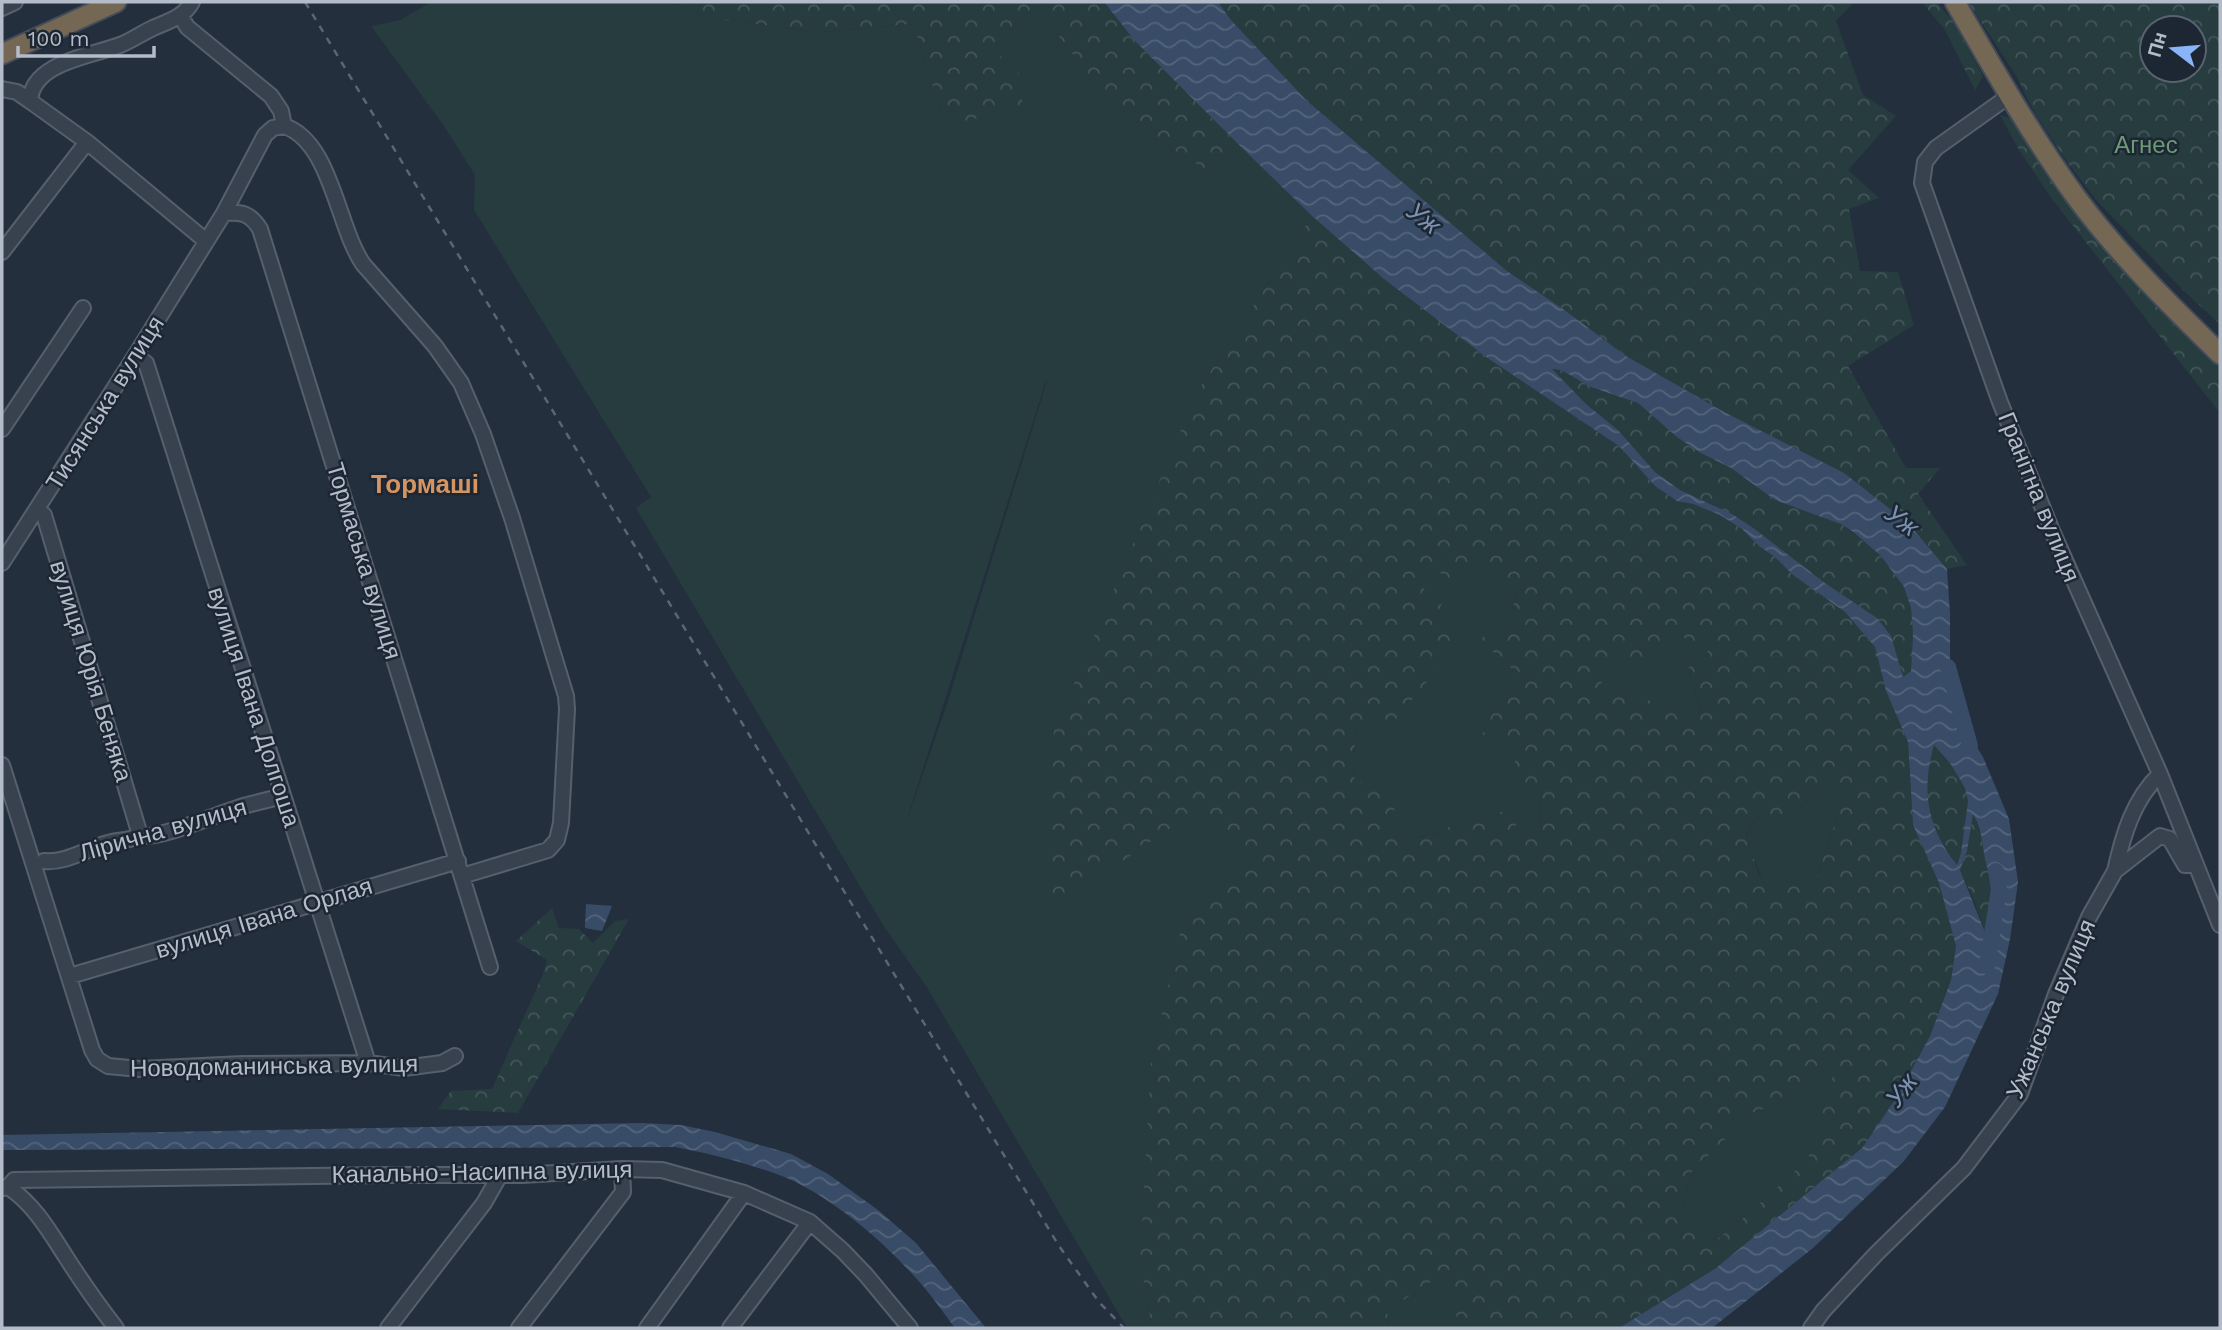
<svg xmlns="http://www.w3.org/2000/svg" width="2222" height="1330" font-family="'Work Sans',sans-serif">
  <defs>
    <pattern id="forest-crowns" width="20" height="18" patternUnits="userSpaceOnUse" patternTransform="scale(1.75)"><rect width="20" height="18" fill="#263c3f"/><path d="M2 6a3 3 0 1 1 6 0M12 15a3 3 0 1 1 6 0" fill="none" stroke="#435659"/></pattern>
    <pattern id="water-waves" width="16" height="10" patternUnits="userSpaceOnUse" patternTransform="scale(1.75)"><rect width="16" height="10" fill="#394c67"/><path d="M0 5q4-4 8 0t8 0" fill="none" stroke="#53647b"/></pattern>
  </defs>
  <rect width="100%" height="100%" fill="#242f3e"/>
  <path fill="#263c3f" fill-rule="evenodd" d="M431,2H673L712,19L821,32L913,24L945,125L1022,76L993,49L1035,5L1122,119L1212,173L1241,147L1312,216L1197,392L1203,806L1252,862L1183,920L1140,1261L1152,1328H1127L928,989L883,925L636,508L651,497L474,210L475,175L444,126L371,26L400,20ZM1047,381L949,698L905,826L1046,381Z
    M1482,560L1518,587L1508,626L1513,670L1482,735L1514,753L1539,792L1540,826L1520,836L1510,809L1445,831L1400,842L1353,777L1356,722L1444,607L1419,586L1436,570Z
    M1680,627L1707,639L1709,662L1688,667L1701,709L1695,726L1654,702L1602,689L1599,661L1628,660Z
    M1830,780L1841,806L1816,878H1761L1746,836L1759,815L1783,824Z
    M1836,1068L1808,1159L1748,1214L1710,1245L1681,1214L1691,1173L1725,1139V1122L1775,1105Z
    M1451,1268L1458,1328H1389L1387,1311Z"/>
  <path fill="url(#forest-crowns)" fill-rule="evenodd" d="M673,2H1104L1135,41L1241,147L1212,173L1122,119L1035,5L993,49L1022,76V109L945,125L913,24L821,32L712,19Z
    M1218,2H1854L1836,21L1863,95L1896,116L1848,170L1879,198L1849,209L1860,271L1898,272L1914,325L1848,366L1906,468H1940L1918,494L1967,565L1947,569L1908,523L1626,356L1563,309L1507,271L1306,100L1231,20Z
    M1922,2H1937L1954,23L1983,76L1975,90L1945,30Z
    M1968,2H2220V324L2186,293L2096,200L2067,162L2035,114L2017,77ZM2194,28V70H2152V28Z
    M2000,115L2013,119L2108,251L2161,309L2220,365V413L2052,199L2019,150Z
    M1312,216L1384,279L1486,357L1619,446L1655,486L1677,501L1693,504L1720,515L1742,529L1759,546L1775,557L1793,575L1845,612L1875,647L1886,691L1908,742L1913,825L1939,883L1956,946L1951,979L1930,1036L1898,1095L1863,1147L1716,1268L1619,1328H1458L1450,1269L1387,1311L1389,1328H1152L1140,1261L1151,1062L1183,920L1251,862L1203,806L1048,912L1054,731L1197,392ZM1482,560L1518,588L1508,626L1479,639L1513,670L1482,735L1514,753L1519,792L1539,793L1540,826L1520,836L1510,809L1476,820L1460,814L1445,831L1400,842L1393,801L1353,777L1356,723L1388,728L1455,649L1444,607L1420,585L1436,570L1460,587ZM1680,628L1688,646L1707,640L1708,662L1688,667L1701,708L1695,726L1655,702L1602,688L1600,661L1660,662ZM1829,781L1841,806L1816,878H1760L1746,835L1759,815L1782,825ZM1835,1069L1808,1159L1748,1214L1710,1245L1681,1213L1691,1173L1725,1139V1122L1775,1105Z
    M1551,369L1561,370L1591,387L1638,403L1677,437L1699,452L1731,468L1775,500L1843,525L1881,556L1904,587L1911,608L1913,634L1911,670L1903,678L1825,583L1752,527L1732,514L1680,490L1655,472L1618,430L1586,404Z
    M1934,744L1950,763L1965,788L1968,801L1961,853L1957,866C1926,822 1921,796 1934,744Z
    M1973,813C1981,832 1983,846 1987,865C1989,874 1994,882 1997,891C2002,906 2002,936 1991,948L1974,901L1960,870L1967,851Z
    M552,908L559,928L579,929L593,943L615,921L629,919L518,1113L438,1109L451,1091L492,1089L543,974L547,960L516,941Z"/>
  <path fill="url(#water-waves)" fill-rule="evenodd" d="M1104,2H1218L1231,20L1306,100L1507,271L1563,309L1626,356L1724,412L1844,473L1908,523L1947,569L1950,614V668L1959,719L1983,757L2009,819L2018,882L2010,939L1998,994L1945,1107L1904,1161L1813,1248L1712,1328H1619L1716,1268L1863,1147L1898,1095L1930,1036L1951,980L1956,946L1939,883L1913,825L1908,742L1886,691L1875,647L1845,612L1793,575L1775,557L1759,546L1742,529L1720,515L1693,504L1677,501L1655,486L1619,446L1486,357L1384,279L1312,216L1241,147L1135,41ZM1552,369L1561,370L1591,387L1638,403L1677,437L1699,452L1731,468L1775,500L1843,525L1853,532L1881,556L1904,587L1911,608L1913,634L1911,671L1903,677L1891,636L1877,618L1825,583L1752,527L1732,514L1680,490L1655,472L1618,430L1586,404ZM1934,745L1950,763L1965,788L1968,801L1961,853L1957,865C1927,827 1921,791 1934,745ZM1973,814C1983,830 1982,849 1987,867C1990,876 1996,884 1998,893C2002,908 2002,936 1991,947L1960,870L1967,851Z
    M586,904L612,906L602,931L585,928Z
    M642,1123L681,1125L715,1132L791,1154L828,1174L878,1210L916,1243L986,1328H955C942,1311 930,1293 915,1277C879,1237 825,1191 774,1173C742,1162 708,1153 675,1147L2,1150V1135Z"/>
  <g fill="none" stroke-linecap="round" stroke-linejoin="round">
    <path stroke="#394c67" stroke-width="16" d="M1948,667L1970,746
      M1987,966L1999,889L1996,871"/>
    <g stroke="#565f6c" stroke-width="18">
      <path id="minor" d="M192,2C184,17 169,21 153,28C142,33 131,41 120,45C92,56 32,62 30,101L87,142L206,241
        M2,8L15,2
        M181,16L187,27L271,96L281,111L284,126C331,141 337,226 363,264L435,346L461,383L483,434L512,518L566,696L567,709L561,823L557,840L548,850L462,876
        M2,89L17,92L30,101
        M2009,96L1936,148L1925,162L1922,183L2000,402L2052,531L2160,774L2220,925
        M224,213L265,135L273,128L284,126
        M2,252L87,142
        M135,356L146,363L368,1063
        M2,429L83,308
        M37,510L44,515L140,835
        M2,563L135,356L224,213C242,212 250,213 260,229L490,967
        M2,765L92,1050L97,1059L108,1066L140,1069L243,1064L368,1063L404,1068L442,1063L455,1056
        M44,861C67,863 86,849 108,843C118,840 131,841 140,835C156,841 220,813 240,807C254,803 268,800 283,796
        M2115,871C2123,835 2133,800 2160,774
        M70,976L458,861
        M8,1187C34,1204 50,1232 66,1257C82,1282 98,1305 116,1328
        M2,1188L8,1187L14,1180H17L391,1175H522L622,1169L662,1170L744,1193L810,1222L843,1251L866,1275L910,1328
        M388,1328L484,1203L500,1175
        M519,1328L623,1192L622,1169
        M647,1328L744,1193
        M730,1328L810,1222
        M1811,1328L1823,1311L1876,1254L1964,1168L2020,1094L2056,994L2089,917L2115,871L2160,836L2170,839L2185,865H2195"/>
    </g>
    <g stroke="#434c59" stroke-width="23">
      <path id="highway" d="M1955,2C1993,68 2031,135 2076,197C2118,254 2169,304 2220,354
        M2,54L116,2"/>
    </g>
    <use href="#minor" stroke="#38414e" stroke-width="14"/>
    <use href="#highway" stroke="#746855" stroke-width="19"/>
    <path stroke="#5a6575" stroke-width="2.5" stroke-dasharray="7 7" stroke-linecap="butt" d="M305,2L1059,1246L1099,1302L1124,1328"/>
  </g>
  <g text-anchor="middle" stroke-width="5" stroke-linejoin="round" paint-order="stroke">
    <g font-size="24" fill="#6b9a76" stroke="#1d2633">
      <text x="2146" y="153">Агнес</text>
    </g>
    <g font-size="24" fill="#b4bcc9" stroke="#1d2633">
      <text transform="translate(105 403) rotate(-58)" y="8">Тисянська вулиця</text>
      <text transform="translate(2039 497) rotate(68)" y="8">Гранітна вулиця</text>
      <text transform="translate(364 561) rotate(73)" y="8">Тормаська вулиця</text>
      <text transform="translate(91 671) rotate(73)" y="8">вулиця Юрія Беняка</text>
      <text transform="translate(254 707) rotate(72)" y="8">вулиця Івана Долгоша</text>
      <text transform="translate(163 830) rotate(-16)" y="8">Лірична вулиця</text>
      <text transform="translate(264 918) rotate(-17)" y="8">вулиця Івана Орлая</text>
      <text transform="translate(2051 1009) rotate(-67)" y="8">Ужанська вулиця</text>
      <text transform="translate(274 1066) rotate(-1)" y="8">Новодоманинська вулиця</text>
      <text transform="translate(482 1172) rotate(-1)" y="8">Канально-Насипна вулиця</text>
    </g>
    <g font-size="26" font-style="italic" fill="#7c92b1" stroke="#1d2633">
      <text transform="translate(1424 218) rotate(38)" y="9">Уж</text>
      <text transform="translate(1902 520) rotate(37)" y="9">Уж</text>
      <text transform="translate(1901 1090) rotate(-53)" y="9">Уж</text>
    </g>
    <g font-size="26" font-weight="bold" fill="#d59563" stroke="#1d2633">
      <text x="425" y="493">Тормаші</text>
    </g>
  </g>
  <rect width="2222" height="1330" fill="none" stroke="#b4bcc9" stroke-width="7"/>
  <g transform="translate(2173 49) rotate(286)"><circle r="33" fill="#1d2633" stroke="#59626f" stroke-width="2"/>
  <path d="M0-5L12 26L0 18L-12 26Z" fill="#8ab4f8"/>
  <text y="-10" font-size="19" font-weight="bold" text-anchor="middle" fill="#b4bcc9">Пн</text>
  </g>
  <path d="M18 46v10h136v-10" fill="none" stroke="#b4bcc9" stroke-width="3.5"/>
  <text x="28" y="46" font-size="21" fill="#b4bcc9" stroke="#1d2633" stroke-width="5" paint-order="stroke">100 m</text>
</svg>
